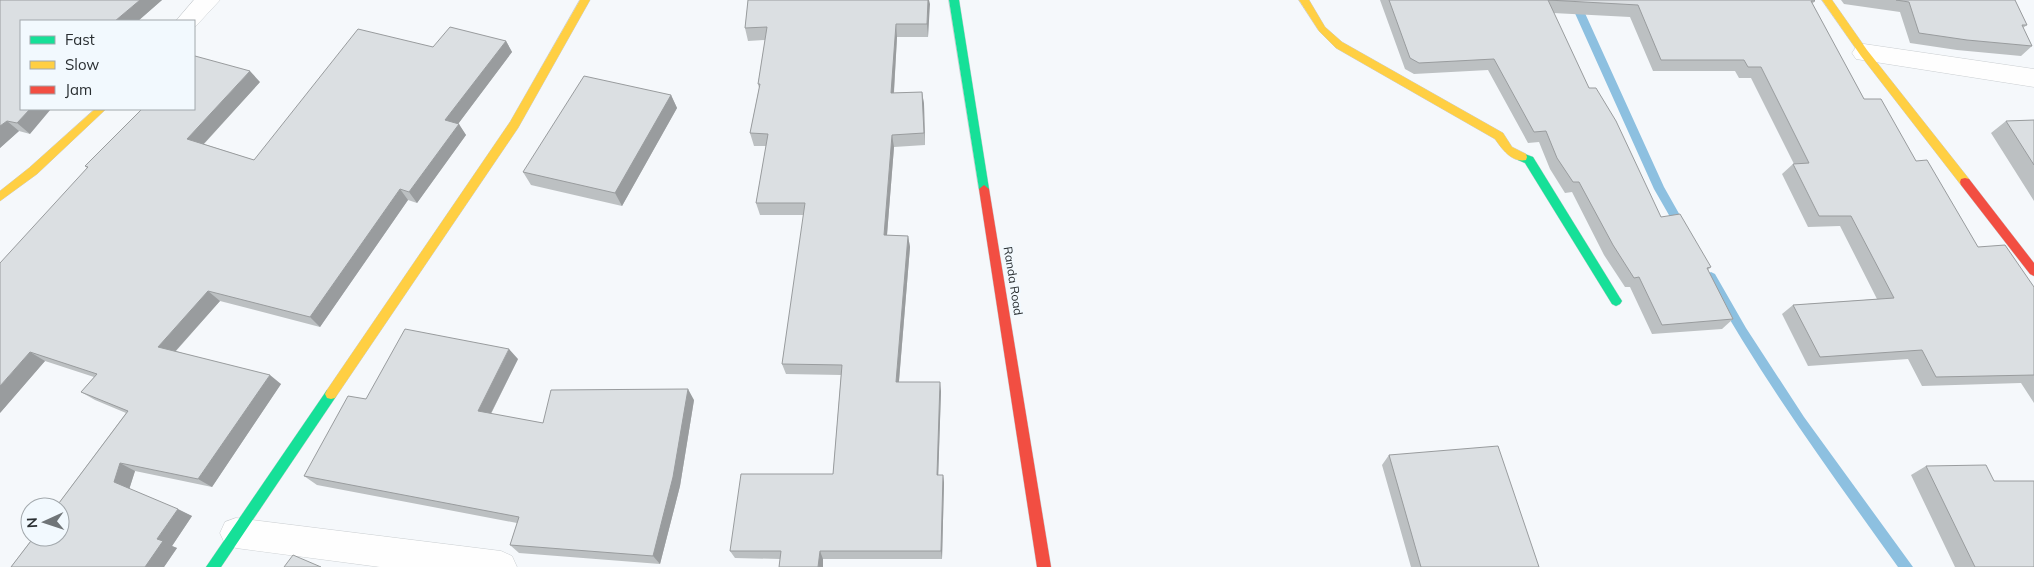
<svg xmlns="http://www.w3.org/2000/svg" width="2034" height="567" font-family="Mulish,sans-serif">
  <rect width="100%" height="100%" fill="#f5f8fb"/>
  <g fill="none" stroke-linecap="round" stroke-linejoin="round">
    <path fill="#8dc0e0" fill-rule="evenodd" d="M1569,0H1579L1664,187L1686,226L1685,229H1677L1654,189Z
      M1711,272L1715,274L1746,328L1804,417L1913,567H1898C1831,473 1763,381 1707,280L1705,277L1707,274Z"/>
    <g stroke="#caced1" stroke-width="1">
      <path id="street" d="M194,0H220L194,28V21H176Z
        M1864,44L2034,69V87L1856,59L1852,53L1856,47Z
        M236,518L501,551L512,556L517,567H380L236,548L225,544L220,533L225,522Z"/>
    </g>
    <g stroke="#caced1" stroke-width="1">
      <path id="fast" d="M949,0H959L989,189L984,193L979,189Z
        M1522,153L1533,157L1620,298L1622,301L1620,304L1616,306L1612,304L1525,163L1518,160L1517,157Z
        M331,389L335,390L337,394L335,398L221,567H206L327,390Z"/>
    </g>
    <g stroke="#caced1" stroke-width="1">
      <path id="slow" d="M580,0H590L518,128L335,398L331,399L327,398L325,394L327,390L510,122Z
        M1299,0H1309L1325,27L1342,42L1503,133L1512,147L1526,154L1527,157L1526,160C1512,163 1502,149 1495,139L1336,48L1319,31Z
        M1822,0H1832L1867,50L1969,179L1970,182L1969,185H1961L1861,56Z
        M95,109H106L37,174L0,201V191L29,168Z"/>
    </g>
    <g stroke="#caced1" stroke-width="1">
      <path id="jam" d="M1965,178L1969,179L2034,263V276L2030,274L1961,185L1960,182L1961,179Z
        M984,185L989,189L1051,567H1037L979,189Z"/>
    </g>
    <use href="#street" fill="#fefefe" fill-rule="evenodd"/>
    <use href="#fast" fill="#16e098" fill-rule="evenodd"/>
    <use href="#slow" fill="#ffcf43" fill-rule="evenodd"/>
    <use href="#jam" fill="#f24e42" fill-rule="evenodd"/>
  </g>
  <path fill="#bcc0c2" d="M0,0H162L138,21H21L30,134L19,131L0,148Z
    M748,0H929L928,37H897L894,93L922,92L924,104L925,145L894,147L887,235L908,236L910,247L899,382L941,391L938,475H943L944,483L942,559H823V567H779L780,559L735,558L730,551L833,474L841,375L786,374L782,364L804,215H760L756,203L766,146H754L750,133L759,88L758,84L765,40L748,41L745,28Z
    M1380,0H1814L1815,1L1812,4L1864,99L1916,161L1978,247L2034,287V403L2021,383L1922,386L1908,359L1808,366L1782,314L1793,305L1877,299L1840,226L1808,227L1782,174L1793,164H1794L1751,78H1739L1735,71H1653L1630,17L1553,13L1589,88L1661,217L1711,267L1708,270L1733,319L1722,329L1652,334L1630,287H1625L1604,255L1572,192L1565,193L1550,169L1539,142L1528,143L1488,70L1414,74L1405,69Z
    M1841,0H2015L2027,25L2023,28L2032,46L2021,56L1957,50L1910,43L1900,12L1844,4Z
    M506,41L512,52L458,124L466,135L417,203L408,200L320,327L220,301L176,351L281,384L212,487L135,471L129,489L192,516L172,546L177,548L164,567H11L126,413L95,400L81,392L94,377L45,361L0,413L87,168L85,166L260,82L204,144L254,160L433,47Z
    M671,95L677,108L622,206L531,185L523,172Z
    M2034,120V201L1991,133L2006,121Z
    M518,359L491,414L543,423L694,400L680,486L660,564L519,553L510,545L517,523L317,485L304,476Z
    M1389,455L1539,567H1411L1382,465Z
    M1926,466L2034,567H1955L1911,475Z"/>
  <path fill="#999c9e" d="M140,0H162L138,21H115Z
    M928,0H929L930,4L928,37L927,24Z
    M896,24L897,37L893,106L891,93Z
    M506,41L512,52L452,132L445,120Z
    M250,71L260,82L198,150L187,139Z
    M922,92L924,104L925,145L924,133Z
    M671,95L677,108L622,206L615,193Z
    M30,109H51L30,134L17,123Z
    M7,121L19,131L0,148V126Z
    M459,124L466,135L417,203L409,192Z
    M892,135L894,147L886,247L884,235Z
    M400,189L408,200L320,327L310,317Z
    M908,236L910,247L898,392L896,382Z
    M208,291L220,301L171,356L158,347Z
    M509,349L518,359L487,421L478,411Z
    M30,352L45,361L0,413V386Z
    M270,375L281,384L212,487L198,479Z
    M940,382L941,391L938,483L937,475Z
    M688,389L694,400L680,486L660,564L653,556Z
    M120,463L135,471L129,490L114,482Z
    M943,475L944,483L942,559L941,551Z
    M178,509L192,516L172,546L177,548L164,567H145L157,539Z
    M820,551L823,559V567H818Z"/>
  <path fill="#dbdfe2" stroke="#999c9e" d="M0,0H140L115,21H21V109H30L17,123L7,121L0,126Z
    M748,0H928L927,24H896L891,93L922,92L924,133L892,135L884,235L908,236L896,382H940L937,475H943L941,551H820L818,567H779L781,551H730L741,474H833L842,365L782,364L805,203H756L768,134L750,133L760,84H758L767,27L745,28Z
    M1389,0H1814L1815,1H1811L1864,99H1881L1916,161L1927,160L1978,247L2005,245L2034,287V375L1936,377L1922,350L1820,357L1793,305L1894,298L1851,216H1819L1793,164L1809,163L1761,67H1748L1744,60H1661L1638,5L1548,0L1589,88H1596L1616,121L1661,217L1680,214L1711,267L1707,268L1733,319L1662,325L1639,277L1634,278L1613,245L1579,182H1573L1557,158L1546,131L1534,132L1494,59L1419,63L1410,58Z
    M1896,0H2015L2027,25H2022L2032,46L1967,40L1919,33L1909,2Z
    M450,27L506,41L445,120L459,124L409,192L400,189L310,317L208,291L158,347L270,375L198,479L120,463L114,482L178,509L157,539L163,541L145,567H11L34,537H60V507H56L128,411L81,392L97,374L30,352L0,386V263L88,167L85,166L142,109H194V57L195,56L250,71L187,139L254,160L358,29L433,47Z
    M584,76L671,95L615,193L523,172Z
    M2034,120V165L2006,121Z
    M405,329L509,349L478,411L543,423L551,390L688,389L673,477L653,556L510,545L519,517L304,476L348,396L366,399Z
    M1498,446L1539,567H1421L1389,455Z
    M1986,465L1994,481H2034V567H1975L1926,466Z
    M293,555L321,567H284Z"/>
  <g text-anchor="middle" stroke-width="4" stroke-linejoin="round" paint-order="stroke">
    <g font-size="12" fill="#292e31" stroke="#f2f9fe">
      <text transform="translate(1013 281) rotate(81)" y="4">Randa Road</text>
    </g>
  </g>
  <rect x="20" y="20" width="175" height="90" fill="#f2f9fe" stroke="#a2a8ac"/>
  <rect x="30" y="36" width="25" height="8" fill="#16e098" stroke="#a2a8ac"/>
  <text x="65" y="45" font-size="15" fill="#292e31">Fast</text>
  <rect x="30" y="61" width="25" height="8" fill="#ffcf43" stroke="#a2a8ac"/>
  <text x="65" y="70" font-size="15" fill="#292e31">Slow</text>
  <rect x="30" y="86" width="25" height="8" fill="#f24e42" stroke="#a2a8ac"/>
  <text x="65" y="95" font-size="15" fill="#292e31">Jam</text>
  <g transform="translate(45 522) rotate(267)"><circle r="24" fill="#f2f9fe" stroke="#a2a8ac"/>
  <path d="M0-4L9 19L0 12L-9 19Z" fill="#707578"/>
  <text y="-8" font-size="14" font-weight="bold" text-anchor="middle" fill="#292e31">N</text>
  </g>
</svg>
